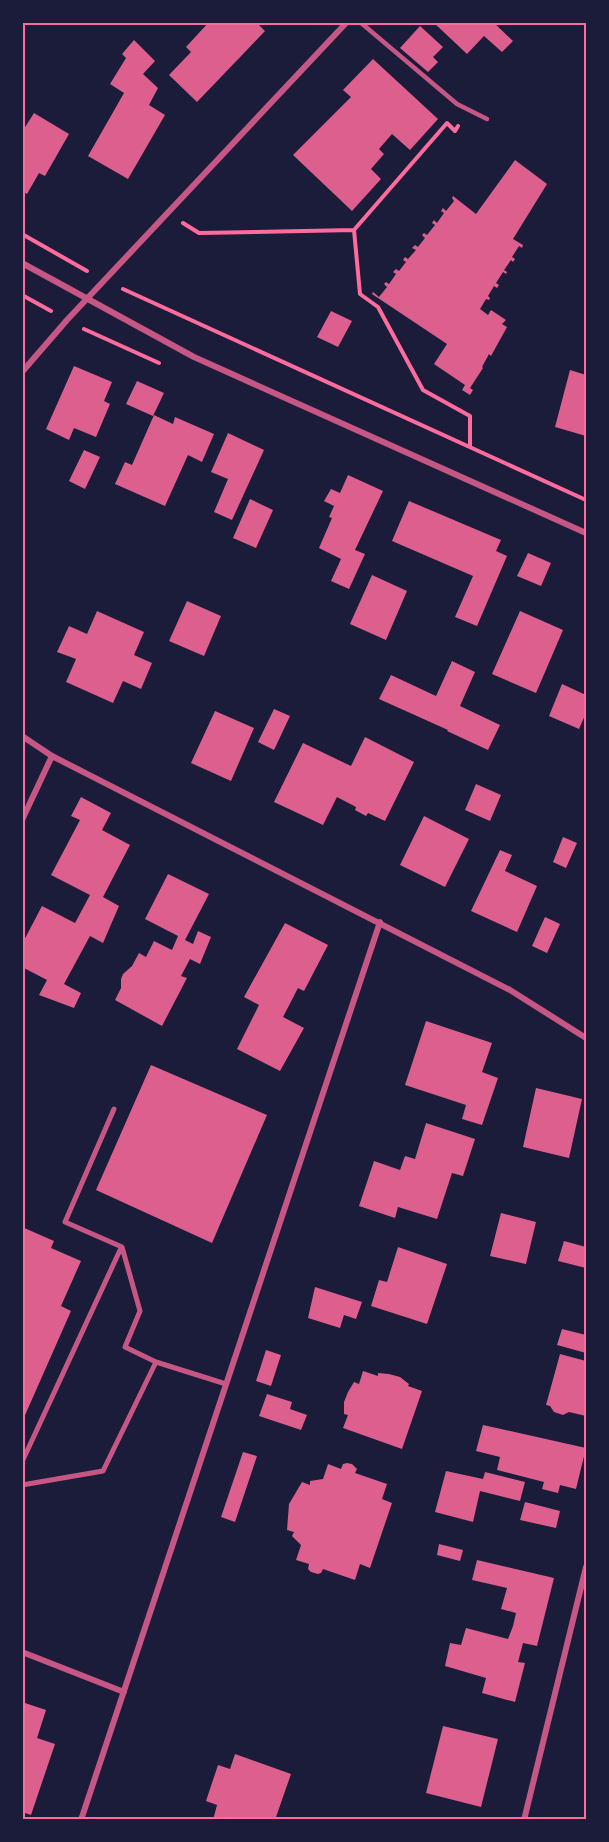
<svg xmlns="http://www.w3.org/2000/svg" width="609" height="1842" font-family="Roboto,sans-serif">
  <rect width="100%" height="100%" fill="#1b1b3a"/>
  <path fill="#dd5f8e" d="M209,22H256L265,31L197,102L169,75L191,52L186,47Z
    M433,22H493L513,41L502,52L484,36L467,54Z
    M420,26L443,47L433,57L438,62L428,72L400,48Z
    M134,40L155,61L143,74L158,88L149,105L165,115L128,179L88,156L124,93L110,84L126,58L122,54Z
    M373,59L438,119L410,150L392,134L379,149L384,154L371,169L381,179L352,211L293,155L351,97L343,90Z
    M34,113L69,134L45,176L39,173L27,194L22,191V132Z
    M515,160L547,184L513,239L523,245L522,248L519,246L512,257L515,259L513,262L511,260L504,270L507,272L506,274L503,272L496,283L499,285L497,288L494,286L488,296L490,298L489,300L486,299L480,309L488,315L491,310L506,320L502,324L507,327L491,356L489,354L482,367L483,368L470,388L473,390L470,395L462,390L465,385L434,364L447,344L372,294L373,292L379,297L387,287L384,284L386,282L389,284L396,274L393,272L396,269L399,271L406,262L403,260L405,257L408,259L416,250L412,248L415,245L418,247L425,238L422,235L424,233L427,235L435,225L432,223L434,220L437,223L444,213L441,211L443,208L446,211L454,201L452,198L453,196L476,214Z
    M331,311L352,321L338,347L317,337Z
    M74,366L112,382L104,401L110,404L96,437L74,428L69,440L46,429Z
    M570,370L586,375V436L555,427Z
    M137,381L164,393L153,416L126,404Z
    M154,415L173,424L175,417L214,434L202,462L188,455L165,506L115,484L125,462L132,465Z
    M228,433L264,450L232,520L214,512L228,479L211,472Z
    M84,450L100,457L85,489L69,481Z
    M348,475L383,491L355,550L365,554L349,589L331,581L341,559L319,548L332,518L329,517L334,506L324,501L331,489L340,493Z
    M250,499L273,510L256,548L233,538Z
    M409,501L501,540L496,551L507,556L477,626L455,617L473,576L392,541Z
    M528,553L551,563L541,586L517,576Z
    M372,575L407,591L386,640L350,624Z
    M187,601L221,616L204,656L169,641Z
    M97,611L144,632L134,655L152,663L141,689L123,681L113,703L66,682L76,659L57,652L69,626L87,634Z
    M520,611L563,630L536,693L492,674Z
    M452,661L475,672L460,706L500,725L488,750L447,731L448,730L379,699L391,675L436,696Z
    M562,684L586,695V713L579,729L549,716Z
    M274,709L290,716L274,750L258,742Z
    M215,711L254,728L231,781L191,763Z
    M365,737L414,762L385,821L368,813L366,816L355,810L356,807L337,797L323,825L274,802L303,743L351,766Z
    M476,784L501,795L490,821L465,810Z
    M81,797L111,813L102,830L130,845L103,897L119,906L103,943L90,936L64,984L81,993L74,1008L39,995L47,980L22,967V944L42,906L75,923L90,895L51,875L80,820L71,816Z
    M424,816L469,839L445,887L400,865Z
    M563,837L577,843L566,868L553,862Z
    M500,850L512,855L505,871L537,886L517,932L471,911Z
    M168,874L209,894L185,940L193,944L198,931L211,937L200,964L190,959L181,976L187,978L162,1026L115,1000L121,988V979L123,974L132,966L139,953L146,957L154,941L172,950L178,936L145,919Z
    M545,917L560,924L547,953L532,946Z
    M285,923L328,945L304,991L298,988L283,1017L304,1028L280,1071L237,1049L259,1005L244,997Z
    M426,1021L492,1043L482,1072L498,1078L482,1125L462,1119L466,1105L405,1085Z
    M151,1065L267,1115L212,1243L96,1190Z
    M536,1088L582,1099L569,1158L523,1147Z
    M426,1123L475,1139L463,1176L452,1173L437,1219L398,1207L395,1218L359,1206L374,1161L400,1170L405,1156L415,1159Z
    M501,1213L536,1222L526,1264L490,1256Z
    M22,1227L54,1241L51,1248L81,1261L61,1306L71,1311L22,1422Z
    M564,1241L586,1247V1268L558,1261Z
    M398,1247L447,1264L427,1324L371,1306L379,1280L387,1282Z
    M315,1287L362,1302L356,1319L344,1315L340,1328L308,1318Z
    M562,1329L586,1335V1353L557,1345Z
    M266,1350L281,1355L271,1386L256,1381Z
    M560,1354L586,1361V1416L569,1412L563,1415L554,1412L550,1406L546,1405Z
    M363,1371L378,1376V1373L389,1374L400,1377L409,1384L408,1386L422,1391L402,1449L343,1428L348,1415L344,1414V1402L348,1392L354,1382L359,1384Z
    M267,1394L292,1402L290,1409L307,1415L301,1430L259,1416Z
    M483,1425L586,1448L576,1489L560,1485L558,1493L542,1489L544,1482L497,1470L500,1457L476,1451Z
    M243,1452L257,1456L235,1522L221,1517Z
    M347,1463L352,1464L357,1469L355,1473L387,1484L382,1499L392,1503L370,1568L360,1564L355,1580L323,1569L321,1573L318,1574L311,1572L308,1569L309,1564L296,1560L301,1545L292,1536L294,1532L287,1530L289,1504L302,1482L310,1485V1481L323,1479L328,1464L341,1469L343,1464Z
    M446,1471L483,1479L485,1472L525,1482L520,1501L480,1491L473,1522L435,1512Z
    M525,1502L560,1511L556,1528L520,1520Z
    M439,1544L463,1550L460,1561L437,1555Z
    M477,1560L554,1578L537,1646L523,1643L518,1662L525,1663L515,1702L482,1693L486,1678L445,1666L450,1643L461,1645L466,1628L508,1639L513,1626L516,1613L501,1609L507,1588L472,1580Z
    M22,1702L46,1710L37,1738L55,1744L31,1815L25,1813L23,1819Z
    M443,1726L498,1739L481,1807L426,1793Z
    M235,1754L291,1774L275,1820H213L217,1805L206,1801L218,1765L230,1769Z"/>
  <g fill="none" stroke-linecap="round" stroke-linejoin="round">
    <path stroke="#ff6b9d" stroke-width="4" d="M183,223L199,233L354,230L447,123L455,131L458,126
      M354,230L360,294L378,307L423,390L470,416V447
      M22,234L87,271
      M123,289L586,500
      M22,295L51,311
      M84,329L159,363"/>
    <path stroke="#c65784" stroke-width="4.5" d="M360,22L457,104L487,119"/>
    <path stroke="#c65784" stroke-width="5" d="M114,1109L65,1222L122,1247L140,1311L125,1347L156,1362
      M22,1462L121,1248
      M22,1485L103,1471L156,1362L226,1384"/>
    <path stroke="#c65784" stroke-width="6" d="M22,263L194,357L586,533
      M22,372L67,320L347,22
      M22,736L52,756L510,990L586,1038
      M22,820L52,756
      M22,1652L124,1692
      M81,1820L380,922
      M524,1820L586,1567"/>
  </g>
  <rect width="609" height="1842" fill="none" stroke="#1b1b3a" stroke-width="48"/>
  <rect x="24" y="24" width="561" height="1794" fill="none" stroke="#ff6b9d" stroke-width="2"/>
</svg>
